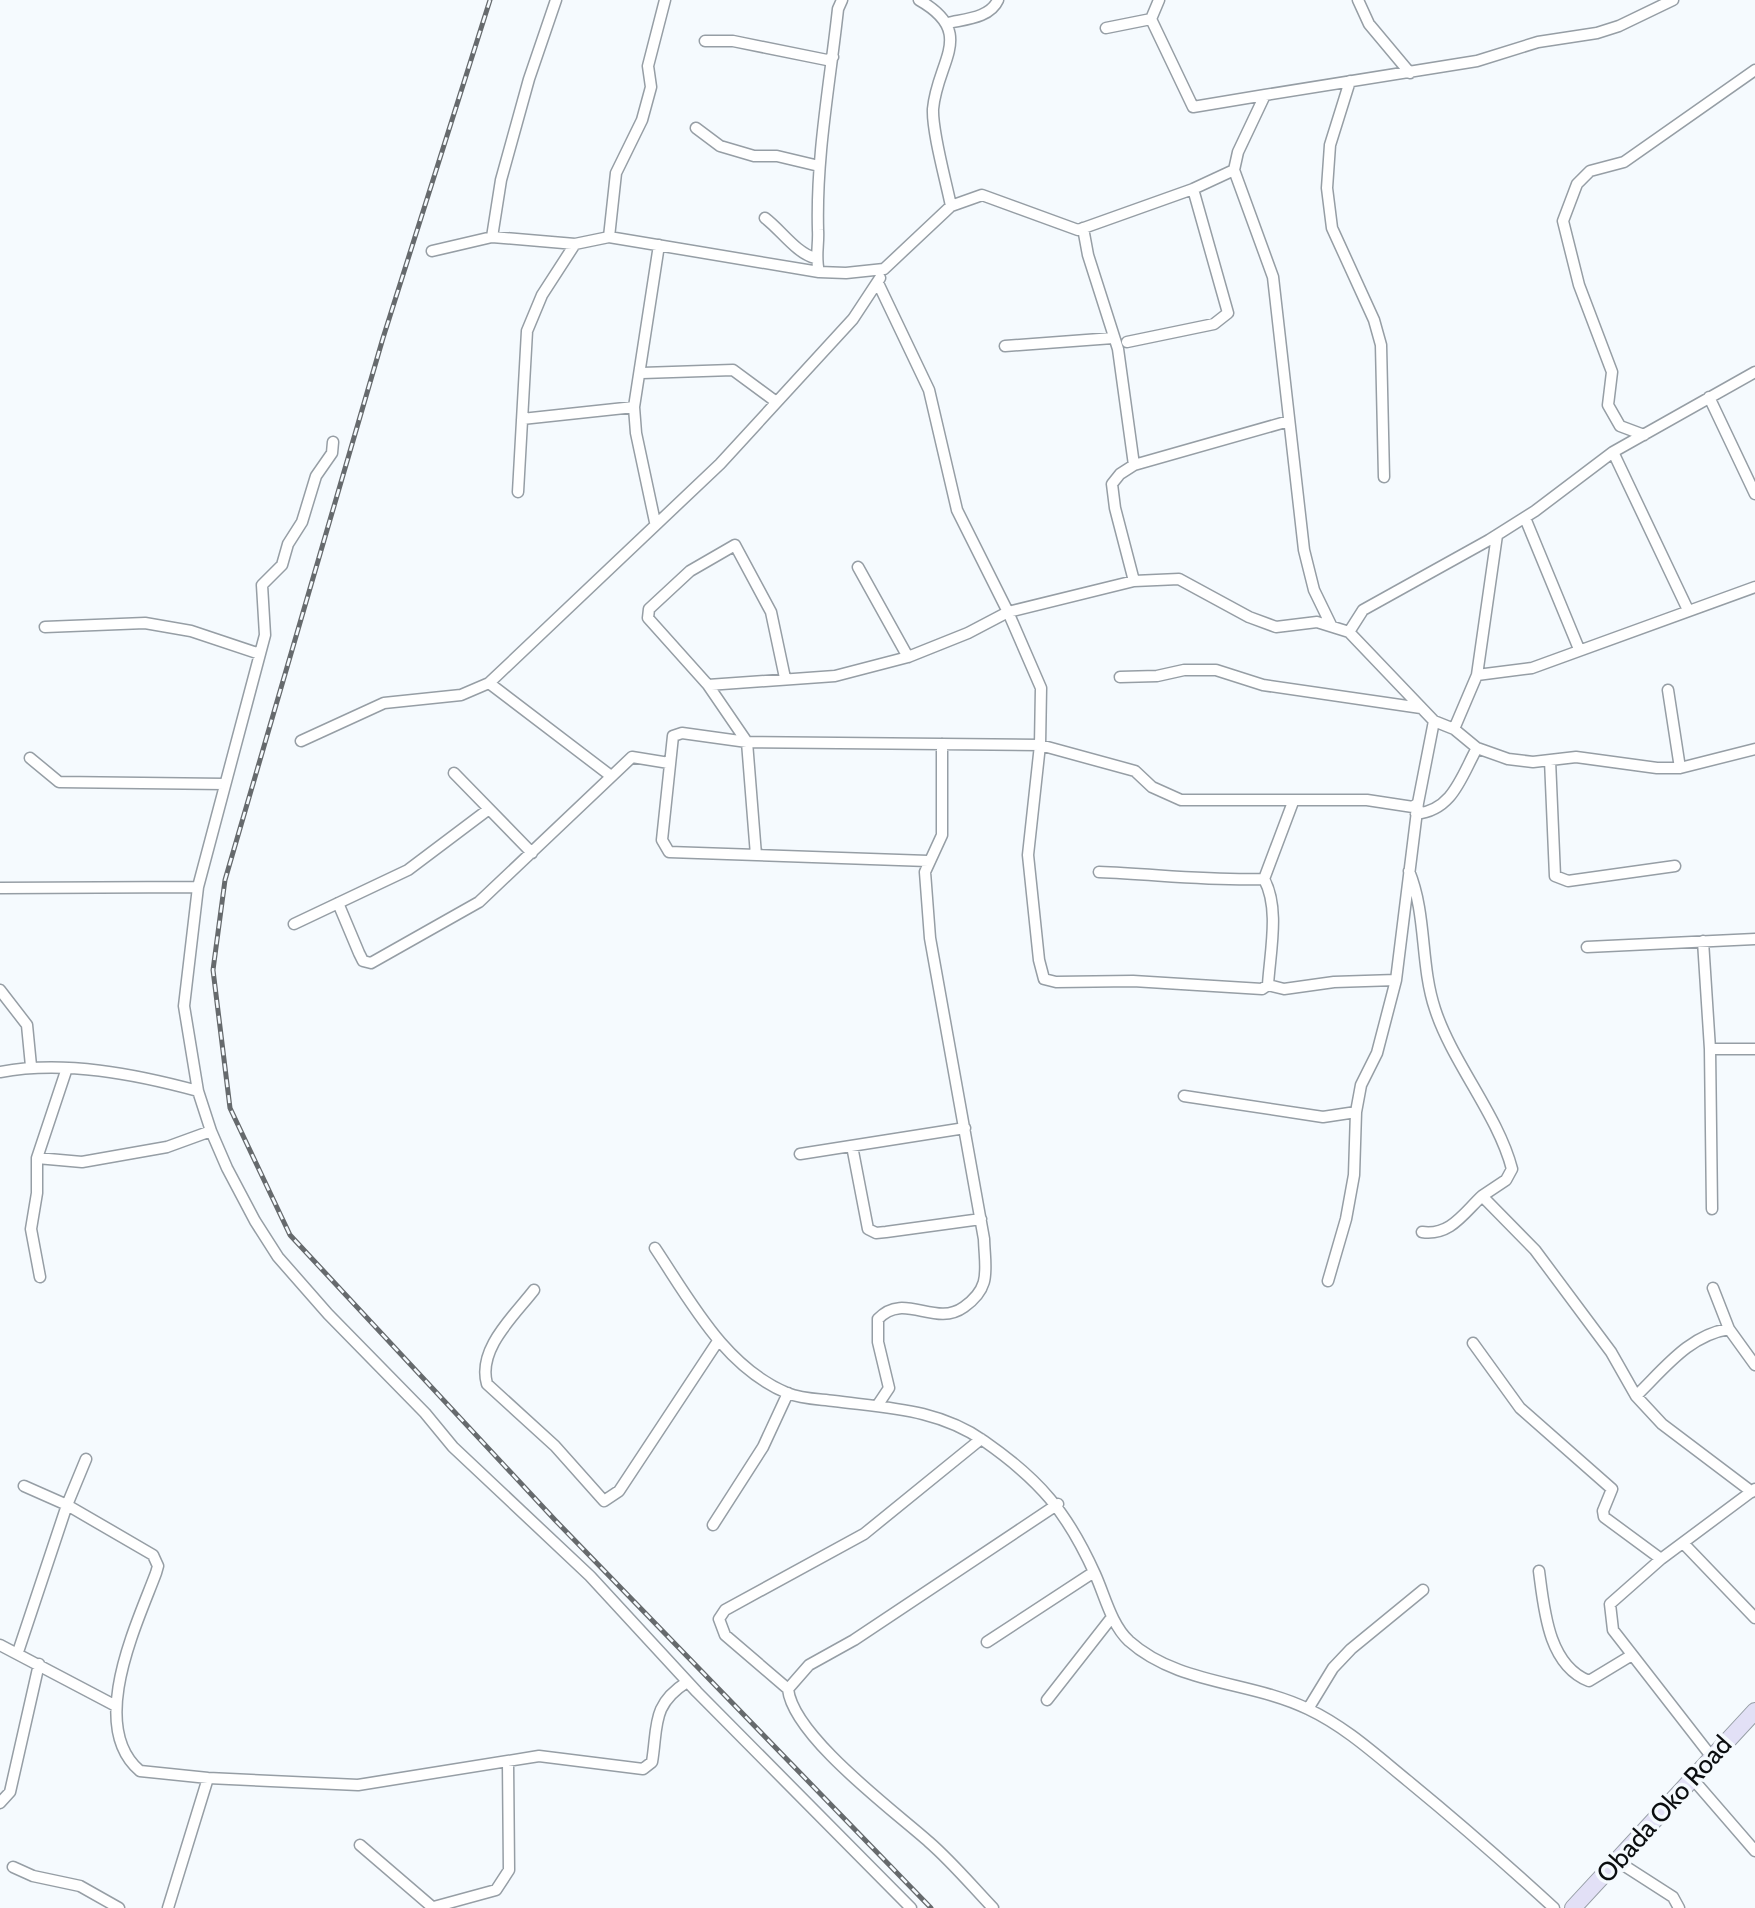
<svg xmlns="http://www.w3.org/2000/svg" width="1755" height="1908" font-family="Cabin,sans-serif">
  <rect width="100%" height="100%" fill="#f5fafe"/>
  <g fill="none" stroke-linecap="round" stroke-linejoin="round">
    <g stroke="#969ea5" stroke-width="13">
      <path id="minor" d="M665,0L648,66L651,87L642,120L616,173L609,237L819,272L846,273L884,269L951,206L982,195L1078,230L1193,189L1234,170L1238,152L1265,95L1477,61L1538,42L1597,33L1619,26L1673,0
        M919,0C977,33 937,61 933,109C932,132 946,181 951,206
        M1358,0L1369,24L1410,73
        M1151,19L1159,0
        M948,23C965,19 990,18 998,0
        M1106,28L1151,19L1193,107L1265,95
        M705,41H733L827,60L833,57
        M1350,81L1330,145L1327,188L1332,228L1374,320L1381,345L1384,477
        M696,128L720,146L754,156H777L819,166
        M1234,170L1273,277L1304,550L1314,590L1331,625
        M765,218C781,230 796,253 815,258
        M1083,228L1088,255L1118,349L1134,465
        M492,237L501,180L529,79L556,0
        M432,251L492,237L575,244
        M819,272C815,257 819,245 818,230C816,155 830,83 838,9L842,0
        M878,283L929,390L957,510L1008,612L1041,688L1040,745L1028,855L1039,960L1044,979L1056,982L1133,981L1262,989L1268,985L1284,989L1334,982L1396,980
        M1127,342L1214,324L1228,313L1193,189
        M1005,346L1113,338
        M642,373L733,370L775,401
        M1709,397L1755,494
        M522,419L634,407
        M1289,421L1134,465L1120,474L1112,484L1115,508L1134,581L1179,579L1249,617L1276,627L1317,622L1349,632L1434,721L1454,729L1477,748L1508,759L1533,762L1576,757L1657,768H1680L1755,749
        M1644,435L1620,426L1608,405L1612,372L1579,285L1563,221L1577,184L1590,171L1624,162L1755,70
        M333,442L332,453L316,476L302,522L288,544L282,565L262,585L265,635L198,887L184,1006L198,1091L211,1131L227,1168L255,1221L278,1257L328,1314L425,1413L453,1447L590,1576L697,1692L911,1908
        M1613,452L1688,610
        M518,492L527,331L542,295L575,244L609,237
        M1525,518L1579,649
        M655,522L636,433L634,407L659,245
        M858,567L908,657
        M45,627L145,623L191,631L260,654
        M1349,632L1363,610L1489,540L1535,511L1613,452L1755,372
        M1477,675L1532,668L1755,587
        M1120,677L1157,676L1184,670H1216L1263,685L1421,708
        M489,683L611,776
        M708,685L835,676L908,657L968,633L1008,612L1134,581
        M1668,690L1680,768
        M1454,729L1477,675L1497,535
        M301,741L384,703L461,695L489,683L720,464L853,319L880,278
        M30,758L59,782L225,784
        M1550,760L1555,876L1568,881L1675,866
        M454,773L532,853
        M1416,814C1453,810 1461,777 1477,748
        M756,855L747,742L708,685L648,618L649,609L690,571L735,545L771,612L785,678
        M928,861L669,852L662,840L673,736L682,733L747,742L1040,745L1135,771L1152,787L1181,800H1367L1413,807L1418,803L1434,721
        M1409,871C1427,915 1420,964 1435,1009C1452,1062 1498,1115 1512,1169L1506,1180L1482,1196L1535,1250L1611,1352L1636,1396L1662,1424L1752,1492
        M1099,872C1154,874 1210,881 1264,879
        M0,888L198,887
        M338,903L359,953L363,961L371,963L479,902L632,757L669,763
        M294,924L408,870L489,809
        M1703,941L1710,1049H1755
        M1587,947L1755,939
        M1268,985C1270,952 1280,908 1264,879L1293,802
        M0,990L27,1025L31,1066
        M1710,1049L1712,1209
        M0,1072C64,1060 135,1074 198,1091
        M1184,1096L1323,1117L1356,1112
        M852,1146L868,1229L876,1233L886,1232L981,1219
        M800,1154L965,1128
        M37,1158L82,1162L167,1147L211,1131
        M1422,1232C1450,1236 1463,1214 1482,1196
        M655,1248C691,1302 725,1367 787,1393C802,1399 818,1399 834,1401C888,1408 938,1409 984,1441C1040,1480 1067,1512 1095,1574C1105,1596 1111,1624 1129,1641C1178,1685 1251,1681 1308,1709C1346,1727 1376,1755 1408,1781C1458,1822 1506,1864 1554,1908
        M40,1277L31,1229L37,1193V1158L67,1068
        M1328,1281L1346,1219L1354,1175L1356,1112L1361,1085L1377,1053L1396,980L1418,803
        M1713,1288L1729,1329L1755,1365
        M534,1290C514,1316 477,1349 487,1384L555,1446L604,1501L619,1491L718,1341
        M1473,1343L1520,1408L1612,1489L1603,1511L1604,1517L1661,1559
        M1636,1396C1664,1369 1689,1335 1729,1329
        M877,1406L889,1388L878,1342V1319C904,1291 935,1328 964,1307C992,1287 985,1270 984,1239L930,938L925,872L942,835V744
        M24,1486L67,1505L153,1555L158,1566L156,1573C137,1624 87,1726 140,1771L208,1778L358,1785L539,1756L643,1769L652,1762C658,1726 651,1705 687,1682
        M713,1525L763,1447L788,1393
        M1684,1544L1755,1618
        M1539,1571C1544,1609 1548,1665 1589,1681L1632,1655
        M987,1642L1094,1572
        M0,1645L116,1706
        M18,1652L67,1505L86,1459
        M788,1689L725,1635L719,1619L725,1610L864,1534L981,1439
        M1047,1700L1112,1617
        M1308,1709L1333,1668L1351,1649L1423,1590
        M1711,1756L1613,1630L1610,1604L1661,1559L1755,1489
        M1691,1777L1755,1851
        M0,1803L10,1792L39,1664
        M360,1845L431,1906
        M1617,1861L1673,1897L1679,1908
        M13,1867L33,1876L80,1886L119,1908
        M168,1908L208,1778
        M430,1908L496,1890L509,1870L508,1762
        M993,1908C972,1886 952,1862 929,1842C893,1810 793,1736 788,1689L809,1665L854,1640L1058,1504"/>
    </g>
    <g stroke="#969ea5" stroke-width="18">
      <path id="secondary" d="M1573,1908L1755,1711"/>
    </g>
    <use href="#minor" stroke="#fff" stroke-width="10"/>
    <use href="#secondary" stroke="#e2e0f6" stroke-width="16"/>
    <g stroke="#666a6d" stroke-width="5">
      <path id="rail" d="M490,0L383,338L225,880L213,970L230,1108L290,1235L555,1520L931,1908"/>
    </g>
    <use href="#rail" stroke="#f5fafe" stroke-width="2.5" stroke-dasharray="8" stroke-linecap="butt"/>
  </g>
  <g text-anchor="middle" stroke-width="7" stroke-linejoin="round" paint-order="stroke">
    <g font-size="26" fill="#0b0e10" stroke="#f5fafe">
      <text transform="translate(1664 1809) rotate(-48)" y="9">Obada Oko Road</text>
    </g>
  </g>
</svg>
